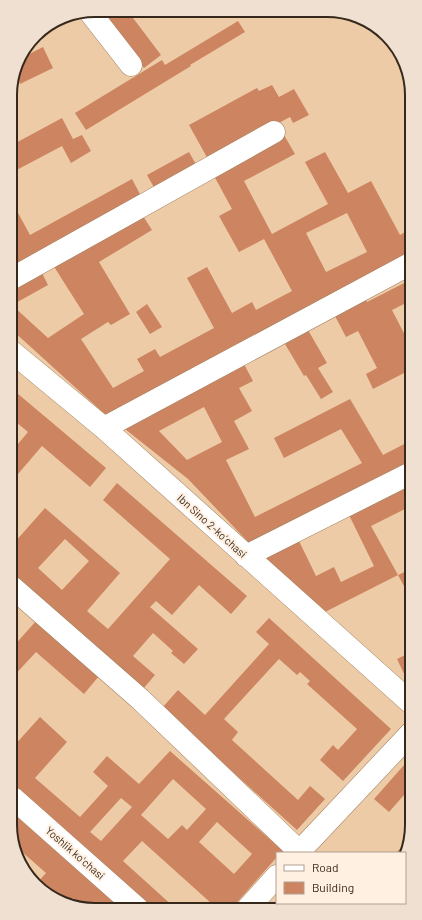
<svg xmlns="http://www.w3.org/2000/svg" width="422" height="920" font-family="Barlow,sans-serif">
  <rect width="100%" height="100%" fill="#eecba7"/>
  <path fill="#cc8560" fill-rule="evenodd" d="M100,10H127L161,55L144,68Z
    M238,21L245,32L190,65L191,66L86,130L75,113L162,60L165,65Z
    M43,47L53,68L20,84L15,72L19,57L25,49L27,55Z
    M272,85L279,97L294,89L309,115L293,123L290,117L209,161L189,125L257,88L259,91Z
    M62,118L73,139L82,135L91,151L71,163L62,146L11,173L10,146Z
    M284,135L295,154L244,181L272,234L328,204L305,162L325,152L348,193L371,181L400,235L410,229V256L110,419L11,329V286L41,271L48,285L12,305L48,338L84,314L53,265L141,213L152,230L99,262L130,314L111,325L108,322L81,339L113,388L144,371L137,359L155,349L160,357L214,328L187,278L207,267L232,313L252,302L256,310L292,291L264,239L239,252L219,216L232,209L213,174ZM347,213L367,252L326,272L306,233Z
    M189,152L198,168L156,191L147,175Z
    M132,179L142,198L11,270V200L30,235Z
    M410,280V301L392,310L410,345V374L408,371L373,389L366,374L377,368L358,331L346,337L335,316L366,300L367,302Z
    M147,304L162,327L150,334L136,312Z
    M308,330L327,363L318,368L333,392L321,399L306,375L304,376L285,344Z
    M244,364L253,381L239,388L252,411L234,421L249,449L226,460L255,517L362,463L341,429L284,458L274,438L350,399L383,455L410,441V465L252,546L188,479L125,429ZM204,407L222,442L187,460L159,431Z
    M11,388L106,468L90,487L42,446L12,481V451L28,432L11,418Z
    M117,483L247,596L231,614L199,585L172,615L156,601L150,607L198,649L184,664L171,653L173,651L153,633L133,656L155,675L143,689L12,576V541L14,543L45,508L120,573L87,611L108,629L170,559L103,500ZM65,539L89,561L62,590L38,568Z
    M411,485V506L371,526L398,575L325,612L264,557L299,541L316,576L334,567L341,582L374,566L349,515Z
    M411,569V599L398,575Z
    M269,618L391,729L343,781L320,760L333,745L338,750L357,729L307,684L310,681L300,672L297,675L279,659L224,719L238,732L232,740L298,800L310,786L325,799L297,830L162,708L178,690L205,715L269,644L256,632Z
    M36,621L99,676L84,694L36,652L12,678V648Z
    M411,652V676L406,678L397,659Z
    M40,717L67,742L35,778L80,817L108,786L93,772L107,756L139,784L170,751L283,851L281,853H277V857L232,908H208L212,904L142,841L123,861L175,908H145L13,791V747ZM173,779L206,809L187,830L182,825L168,839L141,815ZM121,798L132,807L101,841L90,832ZM217,822L252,854L234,874L199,842Z
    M412,756V786L389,812L374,799Z
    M13,813L73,866L122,908H84L73,898L68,903L39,889L36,884L46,873L13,844Z
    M409,839L404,853H396Z
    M295,903H329L333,907H300Z"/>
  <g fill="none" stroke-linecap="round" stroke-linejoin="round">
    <g stroke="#a1815f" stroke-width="23">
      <path id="minor" d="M89,11L131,65
        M11,279L274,132
        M11,351L104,428L411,703
        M104,428L410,264
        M246,556L411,473
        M12,587L140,699L301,853
        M13,798L137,908
        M298,853L411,733
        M248,908L277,876"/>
    </g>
    <use href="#minor" stroke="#fff" stroke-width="22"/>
  </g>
  <g text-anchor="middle" stroke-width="4" stroke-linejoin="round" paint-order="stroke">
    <g font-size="11" fill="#36291b" stroke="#fff0e2">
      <text transform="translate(212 526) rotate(42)" y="4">Ibn Sino 2-koʼchasi</text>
      <text transform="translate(75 853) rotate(41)" y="4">Yoshlik koʻchasi</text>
    </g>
  </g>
  <path d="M0 0H422V920H0ZM95 17H327A78 78 0 0 1 405 95V825A78 78 0 0 1 327 903H95A78 78 0 0 1 17 825V95A78 78 0 0 1 95 17Z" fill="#efe0d2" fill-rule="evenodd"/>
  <path fill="none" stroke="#36291b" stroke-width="2" d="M95 17H327A78 78 0 0 1 405 95V825A78 78 0 0 1 327 903H95A78 78 0 0 1 17 825V95A78 78 0 0 1 95 17Z"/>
  <rect x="276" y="852" width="130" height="52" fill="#fff0e2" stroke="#afa092"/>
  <rect x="284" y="865" width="20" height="6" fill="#ffffff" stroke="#afa092"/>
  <text x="312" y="872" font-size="12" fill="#36291b">Road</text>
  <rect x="284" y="882" width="20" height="12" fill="#cc8560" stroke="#afa092"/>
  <text x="312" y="892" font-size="12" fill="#36291b">Building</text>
</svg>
